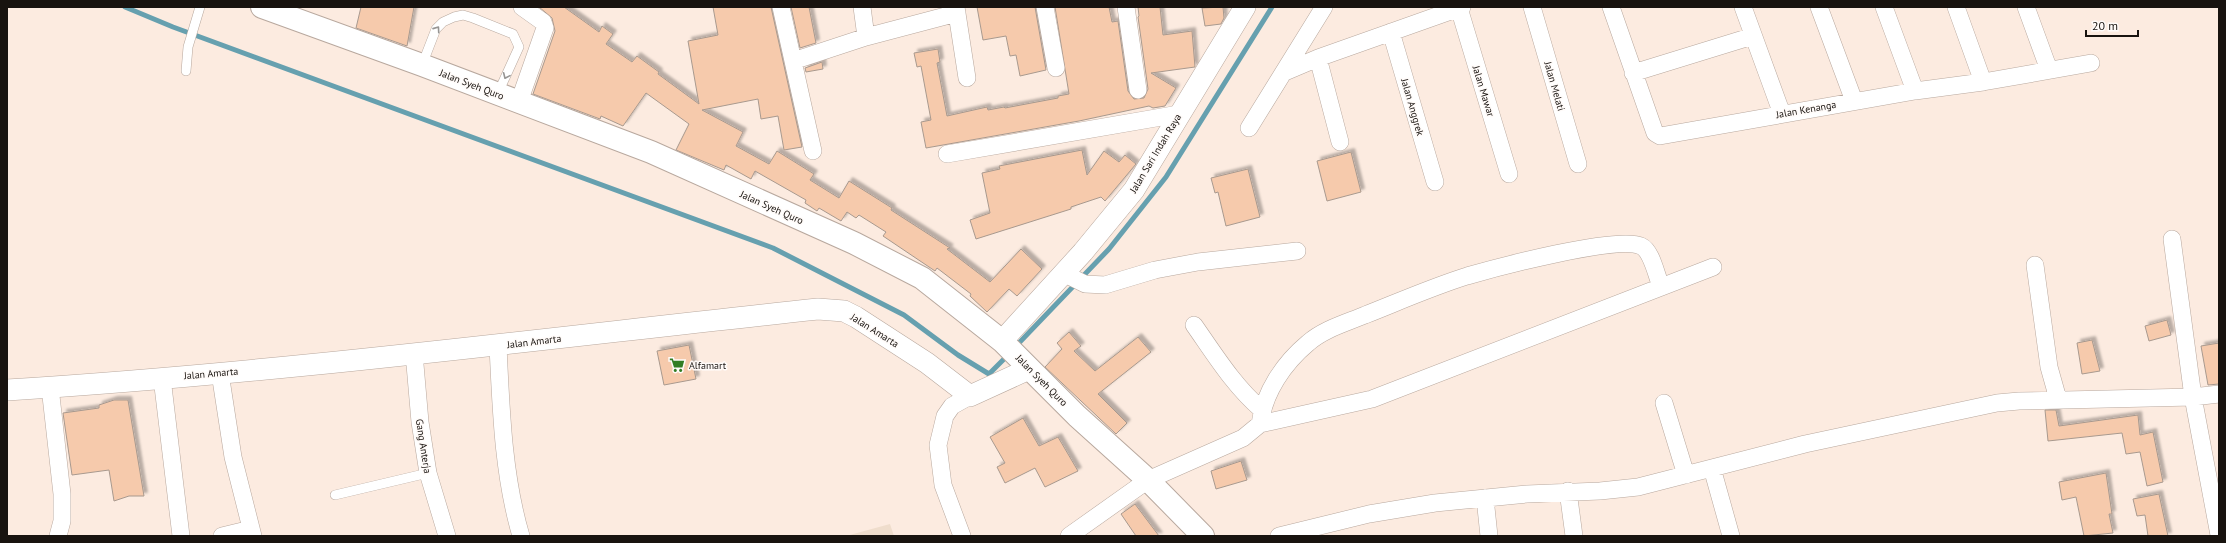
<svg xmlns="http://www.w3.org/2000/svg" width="2226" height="543" font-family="'PT Sans',sans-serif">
  <defs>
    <filter id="shadow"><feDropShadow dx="3.5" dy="-3.5" stdDeviation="1" flood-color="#0004"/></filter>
  </defs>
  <rect width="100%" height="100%" fill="#fcebe0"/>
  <path fill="#efddcc" d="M890,524L894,536H846Z"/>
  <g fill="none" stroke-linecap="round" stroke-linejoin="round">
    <path stroke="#66a0af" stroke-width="5" d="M125,7L173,27L773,248L904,315L958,355L989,374L1009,354
      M1016,346L1109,249L1166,177L1272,7"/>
  </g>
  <path fill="#f6caac" stroke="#a8998e" filter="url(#shadow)" d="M361,7H414L407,46L356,28Z
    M539,7H564L599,32L602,26L613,34L606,44L632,62L637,56L659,72L658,74L699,104L688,41L718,35L713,7H771L802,147L784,150L778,116L761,119L758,99L702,110L743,132L736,146L769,164L777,151L814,174L810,180L839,198L849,181L892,208L891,210L950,248L947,249L990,282L1021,249L1042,269L1017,296L1009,289L987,312L970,296L971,294L937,268L935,271L883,236L886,232L859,215L856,218L847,212L841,221L819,208L817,211L805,203L806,200L755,171L751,179L726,165L724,170L676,150L689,124L646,93L623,126L601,116L600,119L533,94L555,31L552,18Z
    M791,7H809L816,43L800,48Z
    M977,7H1035L1046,70L1020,76L1016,55L1010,56L1006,36L983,40Z
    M1055,7H1109L1112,22L1118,21L1128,91L1134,99L1144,98L1148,89L1138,17L1139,16L1138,7H1160L1163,35L1192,31L1195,67L1151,73L1176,88L1165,106L1153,108L1149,106L1079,121L926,148L921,122L931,120L921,66L917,67L914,53L938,49L940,62L937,63L947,116L987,107L988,110L1004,107L1005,108L1058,98V96L1069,94Z
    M1223,7L1224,18L1221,24L1205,26L1202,8Z
    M822,62L823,69L806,72L805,68Z
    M1082,150L1087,175L1104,151L1119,162L1125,155L1136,164L1105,201L1101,197L1071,207V209L976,239L970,220L990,213L982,173L1000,169L999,166Z
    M1351,152L1361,192L1327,201L1317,161Z
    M1248,169L1260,217L1226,226L1218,192L1215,193L1211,178Z
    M2167,320L2171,335L2149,341L2145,326Z
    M1069,332L1081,346L1074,351L1095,371L1138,337L1151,352L1098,394L1127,423L1116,434L1045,367L1062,349L1057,343Z
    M2092,340L2100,371L2082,374L2077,343Z
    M2219,343V384L2208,385L2201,346Z
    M689,345L696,379L664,385L657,351Z
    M114,400H128L144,496H129L114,501L109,470L72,475L63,413L99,408V405Z
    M2045,410H2056L2059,426L2138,415L2140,435L2153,432L2163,482L2147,486L2140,452L2126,454L2122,433L2048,441Z
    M1023,418L1039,446L1058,437L1078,471L1045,487L1035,468L1005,483L997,467L1005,463L990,437Z
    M1241,461L1247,480L1216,489L1211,471Z
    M2106,473L2112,514H2109L2113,533L2084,536L2076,497L2062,500L2059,482Z
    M2159,494L2168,536H2148L2145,515L2137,516L2133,499Z
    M1135,504L1159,536H1136L1121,514Z"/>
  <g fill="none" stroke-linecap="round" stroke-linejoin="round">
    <g stroke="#b8a89e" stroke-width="10">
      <path id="service" d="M422,65L436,29L443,22L454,17L463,15L473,18L513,34L519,47L498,93
        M186,71L188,47L200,7
        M335,495L428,473"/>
    </g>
    <g stroke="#b8a89e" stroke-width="18">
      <path id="minor" d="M781,7L813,151
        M862,7L866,37
        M956,7L967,78
        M1045,7L1056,68
        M1126,7L1138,90
        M1532,7L1578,164
        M1611,7L1655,133L1660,136L1915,91L1983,82L2091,63
        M1743,7L1782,114
        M1819,7L1854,101
        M1884,7L1915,91
        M1956,7L1983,82
        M2026,7L2049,70
        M1459,8L1509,174
        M1391,32L1435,182
        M1318,58L1340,142
        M793,61L866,37L957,13
        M1285,72L1318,58L1462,7
        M1633,73L1753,36
        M519,102L545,28L543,22L522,7
        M1249,128L1324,7
        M947,154L1179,114
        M2172,239L2193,397L2219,535
        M2035,265L2049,367L2058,399
        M1063,273L1085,284L1105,285L1155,270L1198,262L1297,251
        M1194,325C1215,355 1234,386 1262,410
        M498,346C501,409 503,475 521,536
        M414,353L420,422L428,473L447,536
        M220,373L233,457L253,536
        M162,378L181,536
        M50,387L62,494V521L58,536
        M1664,403L1686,475
        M1260,424C1264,392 1284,363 1308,343C1324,329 1346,323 1365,315C1398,302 1432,287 1467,276C1495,268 1618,235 1641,246C1652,251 1656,275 1661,286
        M1712,468L1731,536
        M1568,491L1574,536
        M1485,498L1489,536
        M222,536L251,529
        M962,536L943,485L938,445L945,416L952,406L970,396
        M1069,536L1148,480L1243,438L1260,424L1372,399L1713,267
        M1279,536L1369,514L1435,503L1527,494L1600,491L1638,487L1805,444L1997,403L2019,401L2193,397L2219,394"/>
    </g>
    <g stroke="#b8a89e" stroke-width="22">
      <path id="tertiary" d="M1002,341L1083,252L1134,190L1245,7
        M7,390C278,373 548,338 818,309L844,311L856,317L927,363L970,396L1029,369"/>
    </g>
    <g stroke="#b8a89e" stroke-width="24">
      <path id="primary" d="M262,7L422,65L651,152L854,243L922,278L1002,341L1077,416L1148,480L1203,536"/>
    </g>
    <use href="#service" stroke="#fff" stroke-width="9"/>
    <use href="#minor" stroke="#fff" stroke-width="17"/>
    <use href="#tertiary" stroke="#fff" stroke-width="21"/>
    <use href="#primary" stroke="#fff" stroke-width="22"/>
  </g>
  <defs><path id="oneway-chevron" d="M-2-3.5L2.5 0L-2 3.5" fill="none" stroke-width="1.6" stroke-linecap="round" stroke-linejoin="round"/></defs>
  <g stroke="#979593">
    <use href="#oneway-chevron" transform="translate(437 29) rotate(-55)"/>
    <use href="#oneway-chevron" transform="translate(506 76) rotate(114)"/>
  </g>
  <defs>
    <g id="supermarket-bare" transform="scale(1.2)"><path d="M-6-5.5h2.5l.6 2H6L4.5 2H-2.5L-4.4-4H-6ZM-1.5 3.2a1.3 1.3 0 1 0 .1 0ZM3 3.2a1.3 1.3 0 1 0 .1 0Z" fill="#327d24" stroke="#fffbf9" stroke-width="2.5" paint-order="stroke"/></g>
  </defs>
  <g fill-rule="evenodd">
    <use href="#supermarket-bare" x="677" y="365"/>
  </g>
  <g text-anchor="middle" stroke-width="3" stroke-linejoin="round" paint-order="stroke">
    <g font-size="10" fill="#18130f" stroke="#fffbf9">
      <text transform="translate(472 84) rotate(21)" y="4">Jalan Syeh Quro</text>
      <text transform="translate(1555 86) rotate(74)" y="4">Jalan Melati</text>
      <text transform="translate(1484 91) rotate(73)" y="4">Jalan Mawar</text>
      <text transform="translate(1413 107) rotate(74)" y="4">Jalan Anggrek</text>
      <text transform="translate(1806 109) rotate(-10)" y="4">Jalan Kenanga</text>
      <text transform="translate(1155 153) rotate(-59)" y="4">Jalan Sari Indah Raya</text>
      <text transform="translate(772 207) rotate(24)" y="4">Jalan Syeh Quro</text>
      <text transform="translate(875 330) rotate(32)" y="4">Jalan Amarta</text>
      <text transform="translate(534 341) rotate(-7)" y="4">Jalan Amarta</text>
      <text transform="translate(211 373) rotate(-5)" y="4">Jalan Amarta</text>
      <text transform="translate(1042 380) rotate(45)" y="4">Jalan Syeh Quro</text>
      <text transform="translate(424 446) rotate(81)" y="4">Gang Anterja</text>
    </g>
    <g font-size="10" fill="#18130f" stroke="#fffbf9" text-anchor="start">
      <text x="689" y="369">Alfamart</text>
    </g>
  </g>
  <rect width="2226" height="543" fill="none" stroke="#18130f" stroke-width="16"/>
  <path d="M2086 30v6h52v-6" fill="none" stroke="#18130f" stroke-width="2"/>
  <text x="2092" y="30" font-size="12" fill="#18130f" stroke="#fffbf9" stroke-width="3" paint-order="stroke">20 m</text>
</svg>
